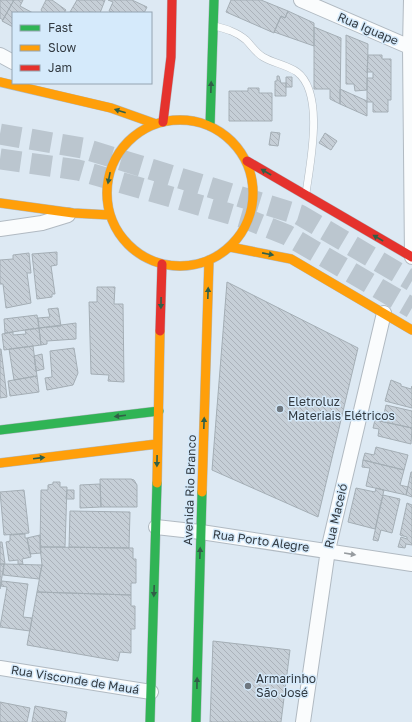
<svg xmlns="http://www.w3.org/2000/svg" width="412" height="722" font-family="'Golos Text',sans-serif">
  <defs>
    <pattern id="building-back-hatch" width="6" height="6" patternUnits="userSpaceOnUse"><rect width="6" height="6" fill="#c6cfd7"/><path d="M-1 5l2 2M0 0l6 6M5-1l2 2" fill="none" stroke="#abb2ba"/></pattern>
  </defs>
  <rect width="100%" height="100%" fill="#dde9f3"/>
  <path fill="url(#building-back-hatch)" stroke="#a4aeb5" d="M0,0H14L3,20L0,18Z
    M14,0H23L20,6L33,13H13V27L2,21Z
    M46,0H52L66,10L64,13H43L41,10Z
    M77,0H105L100,13L89,12L88,13L70,12Z
    M108,0H132L147,7L144,13H114L109,11L113,2Z
    M231,0H261L288,11L285,18L281,16L274,33L226,12Z
    M288,11L314,23V46L274,32L281,16L285,18Z
    M314,27L341,38L340,104L330,99V89H314Z
    M346,35L368,44L367,90L355,91L354,84H346Z
    M368,55H382V59H391V100H388V112H373V102H367V78H373V72H367Z
    M277,76H279L281,83H286V96H275V81H277Z
    M286,77H292V87H286Z
    M248,88H259V93H272V121H229V91H248Z
    M340,89L367,101V116L340,104Z
    M271,132L280,133L278,146L269,145Z
    M325,133L337,141L331,150L319,143Z
    M57,252V265L51,266L55,294H52V297L37,299L32,254Z
    M29,253L31,273H27L31,303L6,308L3,284H0V260L13,259V255Z
    M227,282L358,348L318,517L212,470Z
    M97,287H115L114,304H123L124,382L108,381L109,375L91,374L89,302H97Z
    M58,308L61,326L39,328L38,318L50,317L48,309Z
    M37,315L39,328L5,333L4,319Z
    M76,323V339L47,341V344L41,345L39,328Z
    M39,328L41,345L4,350L2,334L13,332V335L26,334L25,330Z
    M33,346L37,376L14,380L9,349Z
    M74,348L78,373L73,385L47,390L45,378L52,377L50,351Z
    M0,349H1L7,397L0,398Z
    M42,354L44,369L36,371L34,356Z
    M37,376L39,392L10,396L8,381Z
    M391,380L401,384V386L411,389L412,386V408L385,401Z
    M386,405L412,411V428L375,420L377,412L384,414Z
    M375,420L412,428L411,444L378,436L379,429L373,428Z
    M376,447L408,455L404,470L363,460L365,453L374,455Z
    M363,460L404,470L400,485L408,487L406,495L366,486L370,468L362,467Z
    M411,472H412V497L406,495Z
    M100,479H131L134,480L137,485V507H101Z
    M53,482H60V487H67L65,547H40L41,490H48V485L53,484Z
    M100,484L101,507L80,508V485Z
    M356,488L375,492L376,488L384,490L375,529L348,522Z
    M24,490L29,533L4,535L0,492Z
    M67,490H74V499H66Z
    M383,495L400,499L392,533L381,530L378,541L373,540Z
    M407,503L412,505V545L406,544L405,548L398,547L401,537L407,539V537L400,535Z
    M70,511L130,512L129,548L69,547Z
    M25,534V538H27L31,557L22,559L23,564H18V560L9,561L6,542L10,541V535Z
    M40,535L41,553L30,554L27,538Z
    M0,542H2L5,564H0Z
    M40,547L133,548V559H136V583H131V595L37,592L42,565Z
    M0,564H4L0,589Z
    M4,564L42,565L39,579L3,575Z
    M2,581L28,584L23,617L32,618L30,631L0,627L7,587L1,586Z
    M37,592L131,595V606H135V629H131V653L120,652L118,661L27,645Z
    M213,641L290,650L281,722H210Z
    M0,702L30,708L27,722H0Z
    M35,706L67,712L65,722H32Z"/>
  <g fill="none" stroke-linecap="round" stroke-linejoin="round">
    <path stroke="#bbc6cf" stroke-width="21" stroke-dasharray="21 10" stroke-linecap="butt" d="M0,134L82,148L300,215L412,281
      M0,159L78,170L244,218L287,235L412,308"/>
    <g stroke="#b1bac2" stroke-width="8">
      <path id="lane" d="M215,26C226,29 237,32 246,40C251,45 256,53 263,57C273,63 287,65 297,72C325,93 310,164 306,193"/>
    </g>
    <g stroke="#b1bac2" stroke-width="16">
      <path id="street" d="M301,0L412,48
        M411,0L410,47L412,257
        M0,55L13,62
        M0,229L42,223L68,215
        M156,527L201,532L412,564
        M0,668L151,692
        M303,722L328,550L384,313"/>
    </g>
    <g stroke="#b1bac2" stroke-width="10">
      <path id="fast" d="M210,126L214,0
        M0,430L159,411
        M150,722L157,483
        M196,722L202,492"/>
    </g>
    <g stroke="#b1bac2" stroke-width="10">
      <path id="slow" d="M0,82L111,108L156,124
        M107 193a73 73 0 1 1 146 0a73 73 0 1 1-146 0Z
        M0,203L73,213L110,215
        M230,247L291,259L412,330
        M0,463L157,444
        M157,483L160,331
        M202,492L209,260"/>
    </g>
    <g stroke="#b1bac2" stroke-width="10">
      <path id="jam" d="M163,122L171,57L172,0
        M247,161L412,257
        M160,331L162,264"/>
    </g>
    <use href="#lane" stroke="#fafcfd" stroke-width="7"/>
    <use href="#street" stroke="#fafcfd" stroke-width="14"/>
    <use href="#fast" stroke="#30b455" stroke-width="9"/>
    <use href="#slow" stroke="#ff9f0a" stroke-width="9"/>
    <use href="#jam" stroke="#e5322d" stroke-width="9"/>
  </g>
  <defs><path id="oneway-solid" d="M-6-.8H1V-3.2L6.5 0L1 3.2V.8H-6Z"/></defs>
  <g fill="#315f47">
    <use href="#oneway-solid" transform="translate(211 87) rotate(-88)"/>
    <use href="#oneway-solid" transform="translate(120 111) rotate(-162)"/>
    <use href="#oneway-solid" transform="translate(266 172) rotate(-150)"/>
    <use href="#oneway-solid" transform="translate(109 178) rotate(101)"/>
    <use href="#oneway-solid" transform="translate(378 238) rotate(-150)"/>
    <use href="#oneway-solid" transform="translate(268 254) rotate(11)"/>
    <use href="#oneway-solid" transform="translate(208 293) rotate(-88)"/>
    <use href="#oneway-solid" transform="translate(161 303) rotate(91)"/>
    <use href="#oneway-solid" transform="translate(120 416) rotate(173)"/>
    <use href="#oneway-solid" transform="translate(204 423) rotate(-88)"/>
    <use href="#oneway-solid" transform="translate(39 458) rotate(-7)"/>
    <use href="#oneway-solid" transform="translate(157 461) rotate(91)"/>
    <use href="#oneway-solid" transform="translate(200 553) rotate(-88)"/>
    <use href="#oneway-solid" transform="translate(154 591) rotate(92)"/>
    <use href="#oneway-solid" transform="translate(197 683) rotate(-89)"/>
  </g>
  <use fill="#969b9f" href="#oneway-solid" transform="translate(350 554) rotate(9)"/>
  <g fill="#6e777f" stroke="#d5eafb" stroke-width="1.5">
    <circle cx="280" cy="409" r="4"/>
    <circle cx="248" cy="686" r="4"/>
  </g>
  <g text-anchor="middle" stroke-width="3" stroke-linejoin="round" paint-order="stroke">
    <g font-size="12" fill="#323a41" stroke="#d5eafb">
      <text transform="translate(368 29) rotate(23)" y="4">Rua Iguape</text>
      <text transform="translate(190 490) rotate(-88)" y="4">Avenida Rio Branco</text>
      <text transform="translate(336 516) rotate(-77)" y="4">Rua Maceió</text>
      <text transform="translate(261 541) rotate(8)" y="4">Rua Porto Alegre</text>
      <text transform="translate(75 680) rotate(9)" y="4">Rua Visconde de Mauá</text>
    </g>
    <g font-size="12" fill="#323a41" stroke="#d5eafb" text-anchor="start">
      <text x="288" y="406">Eletroluz<tspan x="288" dy="14">Materiais Elétricos</tspan></text>
      <text x="256" y="683">Armarinho<tspan x="256" dy="14">São José</tspan></text>
    </g>
  </g>
  <rect x="12" y="12" width="140" height="72" fill="#d5eafb" stroke="#94a4b1"/>
  <rect x="20" y="25" width="20" height="6" fill="#30b455" stroke="#94a4b1"/>
  <text x="48" y="32" font-size="12" fill="#323a41">Fast</text>
  <rect x="20" y="45" width="20" height="6" fill="#ff9f0a" stroke="#94a4b1"/>
  <text x="48" y="52" font-size="12" fill="#323a41">Slow</text>
  <rect x="20" y="65" width="20" height="6" fill="#e5322d" stroke="#94a4b1"/>
  <text x="48" y="72" font-size="12" fill="#323a41">Jam</text>
</svg>
